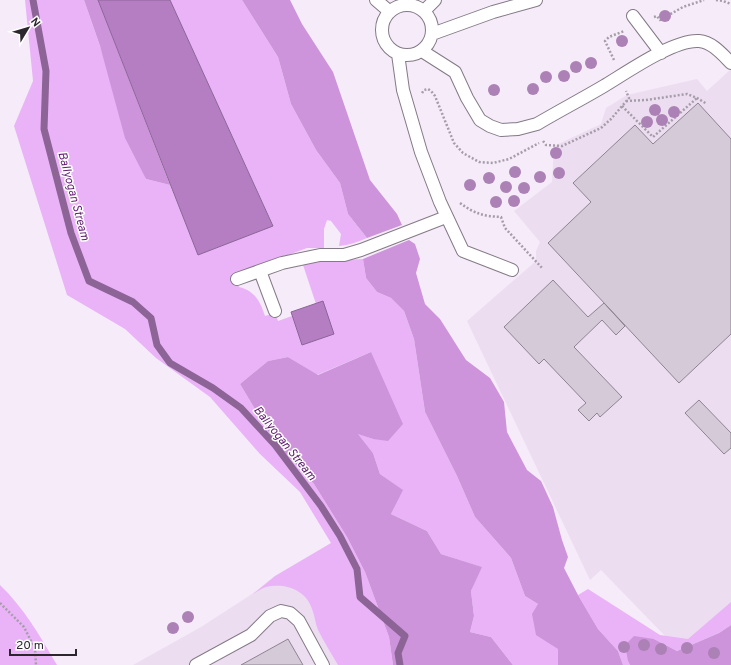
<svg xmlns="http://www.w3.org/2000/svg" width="731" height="665" font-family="Overpass,sans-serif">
  <rect width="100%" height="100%" fill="#f6ebf9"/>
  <path fill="#edddf1" d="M731,69V613L680,646L667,638L601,570L590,580L467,321L536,261V251L540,242L514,211L552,182L554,146L601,124L606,108L627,95L697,79L707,91Z
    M291,567L346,665H133L201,627L252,594L275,576Z"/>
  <path fill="#eab3f8" d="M25,0H84L146,179L170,185L198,255L273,225L170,0H242L278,57L291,104L316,150L340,183L348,214L367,238C358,242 349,245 339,246L341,234L331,221L327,220L324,229V248H307L234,275L239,287C255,291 260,301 265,316L275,313L278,321L292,316L302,345L323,302L316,304L303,265L324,261L363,259L366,278L377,292L391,298L404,311L414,339L425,412L457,476L475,517L511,558L525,596L538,604L558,649V665H513L491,637L470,632L474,616L471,591L481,567L441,554L427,531L391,514L402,490L380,474L373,453L357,433L373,439L371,352L317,375L288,357L268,361L240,384L274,441L314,484L347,537L365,572L389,637L393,665H338C331,653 324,642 318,630C315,623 315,616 312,609C307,592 289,584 272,586C265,586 258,591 253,594L275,576L331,543L300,492L260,454L210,397L156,358L125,329L67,295L14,126L33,81Z
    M0,585C24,608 40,636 57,665H0Z
    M588,589L660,635L688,639L731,602V625L719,633L677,651L654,639L628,661L630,665H623L618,651L598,629L578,595Z"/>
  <path fill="#cd94db" d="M84,0H98L170,185L146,179L125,138L100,46Z
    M242,0H290L302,24L333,72L370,180L397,214L402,225L367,238L348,214L340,183L316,150L291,104L278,57Z
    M409,240L415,244L420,259L416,273L425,304L440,319L466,360L490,378L504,402L507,432L527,470L541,481L553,507L562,540L568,557L564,568L578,595L598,629L618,651L623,665H558V649L536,635L532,614L538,604L525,596L511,558L475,517L457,476L425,412L414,339L404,311L391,298L377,292L366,278L363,259Z
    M371,352L403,424L388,441L373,439L358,434L373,453L380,474L403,490L391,514L427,531L441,554L482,567L471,591L474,616L470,632L491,637L513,665H393L389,637L365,572L347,537L314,484L274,441L240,384L268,361L288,357L318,375Z
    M731,625V665H630L628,661L625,645L634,636L654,639L677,651L719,633Z"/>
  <path fill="#b57ec3" stroke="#8c6496" d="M98,0H170L273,226L198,255Z
    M323,301L334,334L302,345L291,312Z"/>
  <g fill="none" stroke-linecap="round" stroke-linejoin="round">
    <path stroke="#8c6496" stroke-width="7" d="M33,0L46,71L44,129L71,233L89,281L133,302L151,318L157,345L170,363L213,388L241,408L275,445L321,506L340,536L357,569L360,597L405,636L398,653L400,665"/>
  </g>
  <path fill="#d5cad8" stroke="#8e8491" d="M698,103L731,139V334L679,383L548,243L591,202L573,183L635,125L653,144Z
    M553,280L588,317L604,303L625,326L616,335L602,320L574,347L622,397L600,417L597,413L589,421L578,410L586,403L544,359L539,364L504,327Z
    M699,400L731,433V448L724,454L685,413Z
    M288,639L303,665H241Z"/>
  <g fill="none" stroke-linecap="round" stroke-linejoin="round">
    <g stroke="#847a86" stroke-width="14">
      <path id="lane" d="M376,0L390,12
        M382 30a25 25 0 1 1 50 0a25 25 0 1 1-50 0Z
        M424,11L435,0
        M633,16L661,53
        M432,34L493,12L536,0
        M422,51L455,72L467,98L480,120L490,126L501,130L518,129L537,124C559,111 582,99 604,86C626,73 674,39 699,41C712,42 722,54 731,63
        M398,54L403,90L421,152L440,202L463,251L512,270
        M260,271L275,311
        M237,279L282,263L320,255H344L361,250L446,217
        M196,665L251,635L270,616L281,611L290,613L299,621L323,665"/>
    </g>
    <path stroke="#a59da8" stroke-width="2.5" stroke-dasharray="2 2" stroke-linecap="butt" d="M716,0L723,1L731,4
      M654,17L657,16L660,20L683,7L704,0
      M614,60L605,41L609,37L624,31
      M422,93L424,90L428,89L431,91L435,96L454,143L463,153L479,162L493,163L509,159L539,143
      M626,101L646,100L687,94L697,98L707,104
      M622,106L653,137L697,98
      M543,141L546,145L562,146L601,128L611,119L629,98L626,91
      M460,203C475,214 483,216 501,217L505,228L543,269
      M0,603L24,627L35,649L36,665"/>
    <use href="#lane" stroke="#fff" stroke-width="12"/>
  </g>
  <g fill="#ac81b6">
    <circle cx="665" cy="16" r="6"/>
    <circle cx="622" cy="41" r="6"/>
    <circle cx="591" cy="63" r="6"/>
    <circle cx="576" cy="67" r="6"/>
    <circle cx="564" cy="76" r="6"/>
    <circle cx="546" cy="77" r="6"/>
    <circle cx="533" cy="89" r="6"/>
    <circle cx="494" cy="90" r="6"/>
    <circle cx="655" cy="110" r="6"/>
    <circle cx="674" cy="112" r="6"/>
    <circle cx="662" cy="120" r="6"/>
    <circle cx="647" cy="122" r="6"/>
    <circle cx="556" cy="153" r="6"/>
    <circle cx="515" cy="172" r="6"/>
    <circle cx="559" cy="173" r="6"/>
    <circle cx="540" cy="177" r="6"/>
    <circle cx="489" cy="178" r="6"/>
    <circle cx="470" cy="185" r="6"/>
    <circle cx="506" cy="187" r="6"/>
    <circle cx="524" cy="188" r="6"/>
    <circle cx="514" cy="201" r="6"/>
    <circle cx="496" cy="202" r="6"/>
    <circle cx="188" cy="617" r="6"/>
    <circle cx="173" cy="628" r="6"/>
    <circle cx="644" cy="645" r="6"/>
    <circle cx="624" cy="647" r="6"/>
    <circle cx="687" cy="648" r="6"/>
    <circle cx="661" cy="649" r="6"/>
    <circle cx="714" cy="653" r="6"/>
  </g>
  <g text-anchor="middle" stroke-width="3" stroke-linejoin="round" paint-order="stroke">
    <g font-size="12" font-style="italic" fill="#601b70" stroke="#fff">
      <text transform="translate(74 196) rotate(75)" y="4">Ballyogan Stream</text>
      <text transform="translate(285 443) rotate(51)" y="4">Ballyogan Stream</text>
    </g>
  </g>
  <g transform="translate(28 28) rotate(52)" stroke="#ffffff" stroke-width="3" paint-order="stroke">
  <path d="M0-3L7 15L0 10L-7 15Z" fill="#2b272d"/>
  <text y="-6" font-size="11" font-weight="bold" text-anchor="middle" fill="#2b272d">N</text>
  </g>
  <path d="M10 649v6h66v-6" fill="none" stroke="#2b272d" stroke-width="2"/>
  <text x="16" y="649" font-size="12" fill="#2b272d" stroke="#ffffff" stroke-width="3" paint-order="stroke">20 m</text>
</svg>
